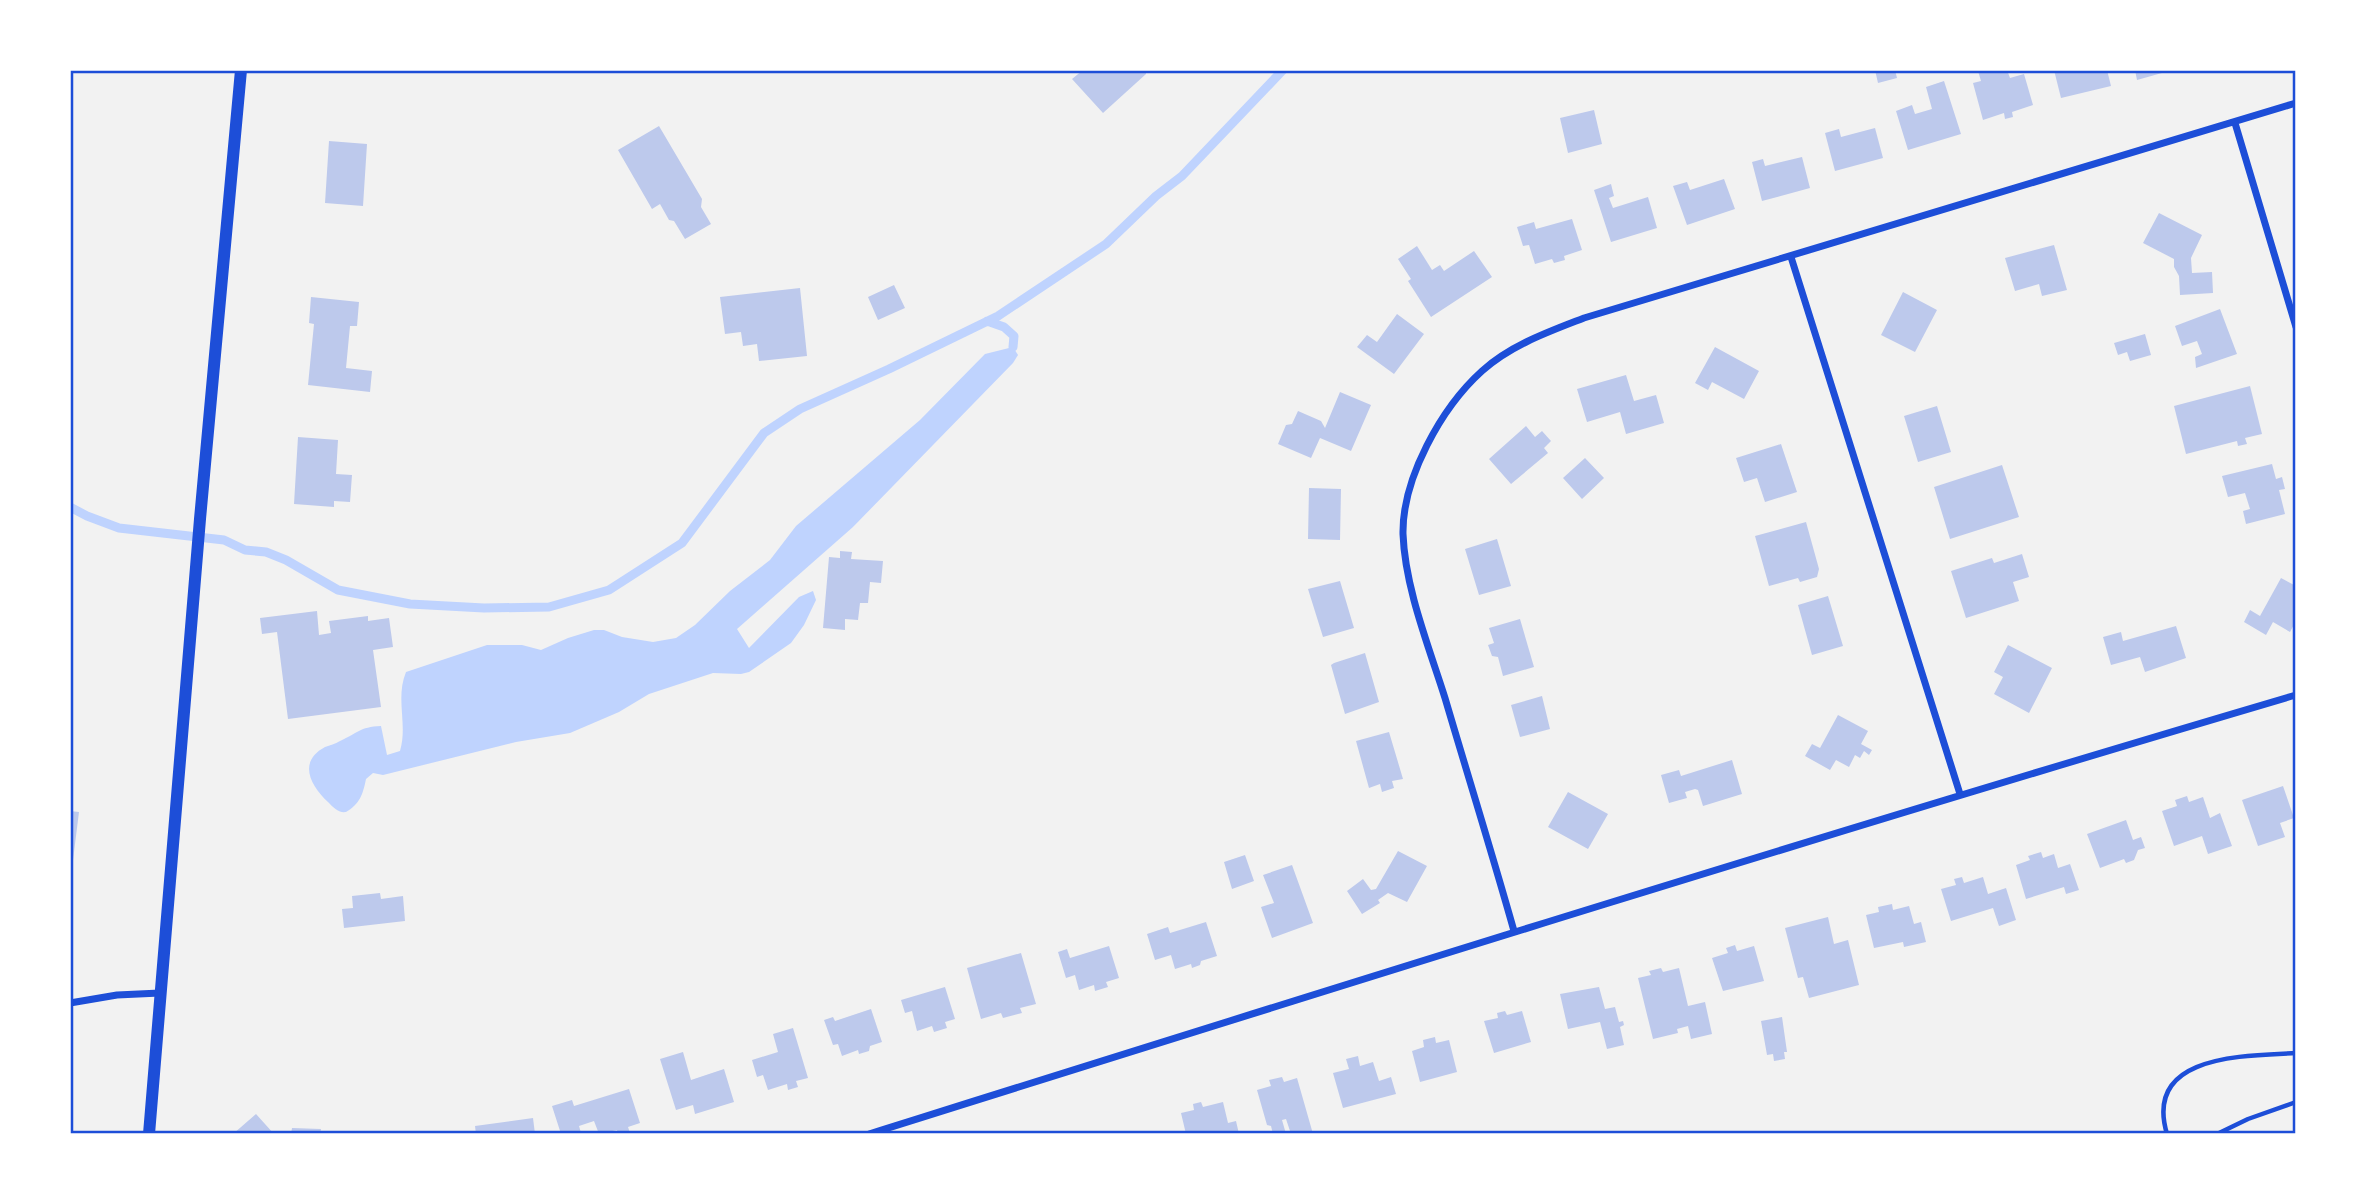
<svg xmlns="http://www.w3.org/2000/svg" width="2366" height="1204" font-family="'DM Sans',sans-serif">
  <rect width="100%" height="100%" fill="#f2f2f2"/>
  <path fill="#bfd3fe" d="M1013,347L1018,355L1013,363L853,527L737,629L749,648L799,597L813,591L816,600L804,625L791,643L749,672L741,674L713,673L649,694L619,712L570,733L516,742L383,775L373,773L366,779C363,794 360,804 346,812C338,813 334,808 328,802C311,786 297,762 325,747C330,745 335,744 340,741C358,733 359,727 381,726L387,755L400,751C408,724 395,699 406,672L487,645H522L541,650L568,638L594,630H604L622,637L653,642L676,638L695,625L730,591L770,560L796,526L920,420L985,354Z"/>
  <g fill="none" stroke-linecap="round" stroke-linejoin="round">
    <path stroke="#bfd3fe" stroke-width="9" d="M987,321L1004,327L1014,336L1013,347
      M70,507L87,516L119,528L224,540L245,550L266,552L286,560L338,590L410,604L484,608L549,607L609,590L682,543L764,433L800,409L889,369L998,316L1106,244L1156,196L1182,176L1283,70"/>
  </g>
  <path fill="#bdc9ec" d="M1083,70H1146V74L1103,113L1072,79Z
    M1875,70H1895L1897,78L1878,83Z
    M1980,70H2007L2010,78L2024,74L2033,105L2012,112L2013,117L2005,119L2004,113L1983,120L1973,83L1981,81L1978,71Z
    M2054,70H2107L2111,86L2061,98Z
    M2135,70H2169V71L2137,80Z
    M1944,81L1961,134L1908,150L1896,111L1912,105L1915,114L1932,109L1926,87Z
    M1594,110L1602,144L1568,153L1560,118Z
    M659,126L702,199L701,207L711,224L685,239L674,221L669,220L660,204L652,209L618,150Z
    M1875,128L1883,158L1835,171L1825,133L1839,129L1841,137Z
    M329,141L367,144L363,206L325,203Z
    M1802,157L1810,188L1762,201L1752,162L1763,159L1765,166Z
    M1724,179L1735,209L1687,225L1673,186L1687,182L1690,190Z
    M1611,184L1614,196L1609,198L1613,208L1648,197L1657,228L1611,242L1594,190Z
    M2159,213L2202,235L2191,258L2192,273L2212,272L2213,293L2180,295L2179,276L2174,267V259L2143,243Z
    M1572,219L1582,250L1564,256L1565,260L1554,263L1552,259L1535,264L1529,245L1523,246L1517,227L1534,222L1536,229Z
    M2054,245L2067,290L2042,296L2039,284L2015,291L2005,258Z
    M1417,246L1432,270L1440,265L1444,271L1474,251L1492,277L1431,317L1408,281L1411,279L1398,259Z
    M894,285L905,308L878,320L868,297Z
    M800,288L807,356L759,361L757,344L743,346L741,332L725,334L720,297Z
    M1903,292L1937,310L1915,352L1881,335Z
    M311,297L359,302L357,326H350L346,368L372,371L370,392L308,385L314,324L309,323Z
    M2220,309L2237,354L2196,368L2195,357L2202,354L2197,341L2182,346L2175,326Z
    M1397,314L1424,334L1394,374L1357,347L1367,335L1377,342Z
    M2145,334L2151,355L2130,361L2127,352L2118,355L2114,343Z
    M1715,347L1759,371L1744,399L1712,382L1708,390L1695,383Z
    M1626,375L1634,401L1656,395L1664,423L1626,434L1620,412L1587,422L1577,389Z
    M2250,386L2262,434L2245,438L2247,444L2238,446L2237,441L2186,454L2174,406Z
    M1340,392L1371,405L1351,451L1320,438L1311,458L1278,444L1286,425L1292,424L1298,411L1321,421L1325,428Z
    M1937,406L1951,452L1918,462L1904,416Z
    M1526,426L1535,437L1542,431L1551,441L1544,448L1548,453L1511,484L1489,459Z
    M298,437L338,440L336,474L352,475L350,502L334,501V507L294,504Z
    M1781,444L1797,492L1765,502L1757,478L1744,482L1736,458Z
    M1585,458L1604,478L1582,499L1563,478Z
    M2272,464L2276,479L2282,477L2285,489L2279,490L2285,514L2246,524L2243,511L2250,509L2245,493L2228,497L2222,476Z
    M2002,465L2019,517L1950,539L1934,487Z
    M1309,488L1341,489L1340,540L1308,539Z
    M1806,522L1819,569L1817,577L1800,582L1798,578L1769,586L1755,536Z
    M1497,539L1511,586L1479,595L1465,549Z
    M840,551L852,552L851,559L883,561L881,583L870,582L868,603H860L858,620L845,619V630L823,628L829,557L840,558Z
    M2022,554L2029,577L2013,582L2019,601L1966,618L1951,571L1992,558L1994,563Z
    M2281,578L2296,586V621L2290,632L2273,622L2266,635L2244,622L2250,610L2260,616Z
    M1340,581L1354,628L1323,637L1308,589Z
    M1828,596L1843,646L1812,655L1798,605Z
    M317,611L319,635L331,633L329,621L368,616V621L389,618L393,647L373,650L381,707L288,719L277,632L262,634L260,618Z
    M1520,619L1534,667L1503,676L1498,657L1492,656L1488,645L1494,643L1489,628Z
    M2176,626L2186,658L2145,672L2140,657L2111,665L2103,637L2121,632L2123,641Z
    M2008,645L2052,668L2029,713L1994,694L2003,677L1994,672Z
    M1365,653L1379,702L1345,714L1331,665L1334,663Z
    M1542,696L1550,729L1520,737L1511,705Z
    M1838,715L1868,731L1861,744L1872,750L1869,755L1864,751L1860,758L1855,755L1849,767L1836,760L1830,770L1805,756L1812,744L1820,748Z
    M1389,732L1403,779L1392,781L1394,788L1382,792L1380,784L1369,788L1356,741Z
    M1732,760L1742,794L1703,806L1698,790L1695,789L1685,792L1687,798L1669,803L1661,775L1679,770L1681,776Z
    M2283,786L2294,818L2280,823L2285,837L2258,846L2242,800Z
    M1568,792L1608,814L1588,849L1548,827Z
    M2187,796L2189,802L2203,797L2210,818L2220,813L2232,846L2208,854L2202,836L2174,846L2162,811L2177,806L2175,800Z
    M70,811L79,812L72,868H70Z
    M2126,820L2133,840L2141,837L2145,848L2138,850L2134,860L2126,863L2124,859L2100,868L2087,834Z
    M1398,851L1427,866L1407,902L1388,893L1378,900L1380,903L1362,914L1347,891L1363,879L1371,890L1376,889Z
    M2041,852L2043,858L2054,854L2058,868L2070,864L2079,890L2066,894L2064,887L2026,899L2016,865L2030,860L2028,856Z
    M1245,855L1254,881L1232,889L1224,862Z
    M1292,865L1313,923L1272,938L1261,907L1274,903L1263,875Z
    M1962,877L1964,883L1983,877L1988,894L2006,888L2016,920L1999,926L1993,908L1951,921L1941,889L1956,885L1954,879Z
    M380,893L381,899L403,896L405,921L344,928L342,909L353,908L352,896Z
    M1892,904L1893,910L1909,906L1914,924L1921,922L1926,942L1904,947L1903,942L1874,948L1866,915L1879,912L1878,907Z
    M1828,917L1834,944L1848,940L1859,985L1809,998L1803,977L1798,978L1785,928Z
    M1206,922L1217,956L1201,961L1200,965L1192,968L1191,964L1175,969L1171,955L1155,960L1147,934L1168,927L1170,933Z
    M1735,945L1737,951L1754,946L1764,981L1723,991L1712,958L1728,953L1726,948Z
    M1109,946L1119,978L1106,982L1108,987L1095,991L1094,985L1079,990L1075,975L1066,978L1058,952L1067,949L1070,958Z
    M1021,953L1036,1004L1020,1008L1022,1013L1003,1018L1001,1013L981,1019L967,968Z
    M1661,968L1663,972L1679,968L1688,1006L1705,1002L1712,1034L1691,1039L1688,1026L1677,1029L1678,1033L1653,1039L1638,978L1651,975L1649,971Z
    M945,987L955,1019L945,1022L947,1028L934,1032L932,1026L917,1031L912,1011L905,1013L901,1000Z
    M1599,987L1605,1009L1615,1007L1619,1022L1623,1021L1624,1025L1620,1027L1624,1045L1607,1049L1600,1022L1568,1029L1560,994Z
    M871,1009L882,1042L870,1046L869,1051L859,1054L858,1050L842,1056L838,1044L833,1045L824,1020L833,1017L835,1021Z
    M1505,1011L1507,1015L1522,1011L1531,1042L1494,1053L1484,1021L1498,1018L1497,1013Z
    M1782,1017L1787,1052H1784L1785,1059L1774,1061L1773,1054L1767,1055L1761,1021Z
    M793,1028L808,1078L796,1081L798,1087L788,1090L787,1084L768,1090L763,1075L757,1077L752,1060L778,1052L773,1034Z
    M1435,1037L1436,1043L1449,1040L1457,1072L1420,1082L1412,1051L1424,1047L1423,1040Z
    M683,1052L691,1080L724,1069L734,1102L695,1114L693,1105L676,1110L660,1059Z
    M1358,1056L1360,1066L1373,1062L1379,1081L1391,1077L1396,1094L1343,1108L1333,1073L1349,1069L1346,1059Z
    M1282,1077L1284,1082L1297,1078L1313,1134H1291L1286,1119L1282,1120L1286,1134H1273L1271,1126L1267,1125L1257,1090L1271,1086L1269,1080Z
    M629,1089L640,1123L628,1127L630,1133L618,1134L617,1130L599,1134L594,1121L579,1126L581,1133L561,1134L552,1106L572,1100L574,1106Z
    M1201,1102L1203,1107L1223,1102L1228,1123L1236,1121L1239,1134H1186L1181,1113L1194,1110L1193,1104Z
    M256,1114L274,1134H233Z
    M533,1118L535,1134H476L475,1126Z
    M292,1128L321,1129L320,1134H291Z"/>
  <g fill="none" stroke-linecap="round" stroke-linejoin="round">
    <path stroke="#1d4ed8" stroke-width="4.5" d="M2167,1134C2143,1054 2244,1056 2296,1053
      M2217,1134L2248,1119L2296,1102"/>
    <path stroke="#1d4ed8" stroke-width="7" d="M2235,123L2296,327
      M1791,257L1960,794
      M1514,931C1492,853 1468,776 1445,698C1429,647 1405,588 1403,534C1402,479 1441,408 1482,371C1511,345 1548,332 1584,318L2296,103
      M70,1003L117,995L160,993
      M869,1134C1344,985 1818,836 2296,695"/>
    <path stroke="#1d4ed8" stroke-width="12" d="M149,1134L200,519L241,70"/>
  </g>
  <rect width="2366" height="1204" fill="none" stroke="#ffffff" stroke-width="144"/>
  <rect x="72" y="72" width="2222" height="1060" fill="none" stroke="#1d4ed8" stroke-width="2.5"/>
</svg>
